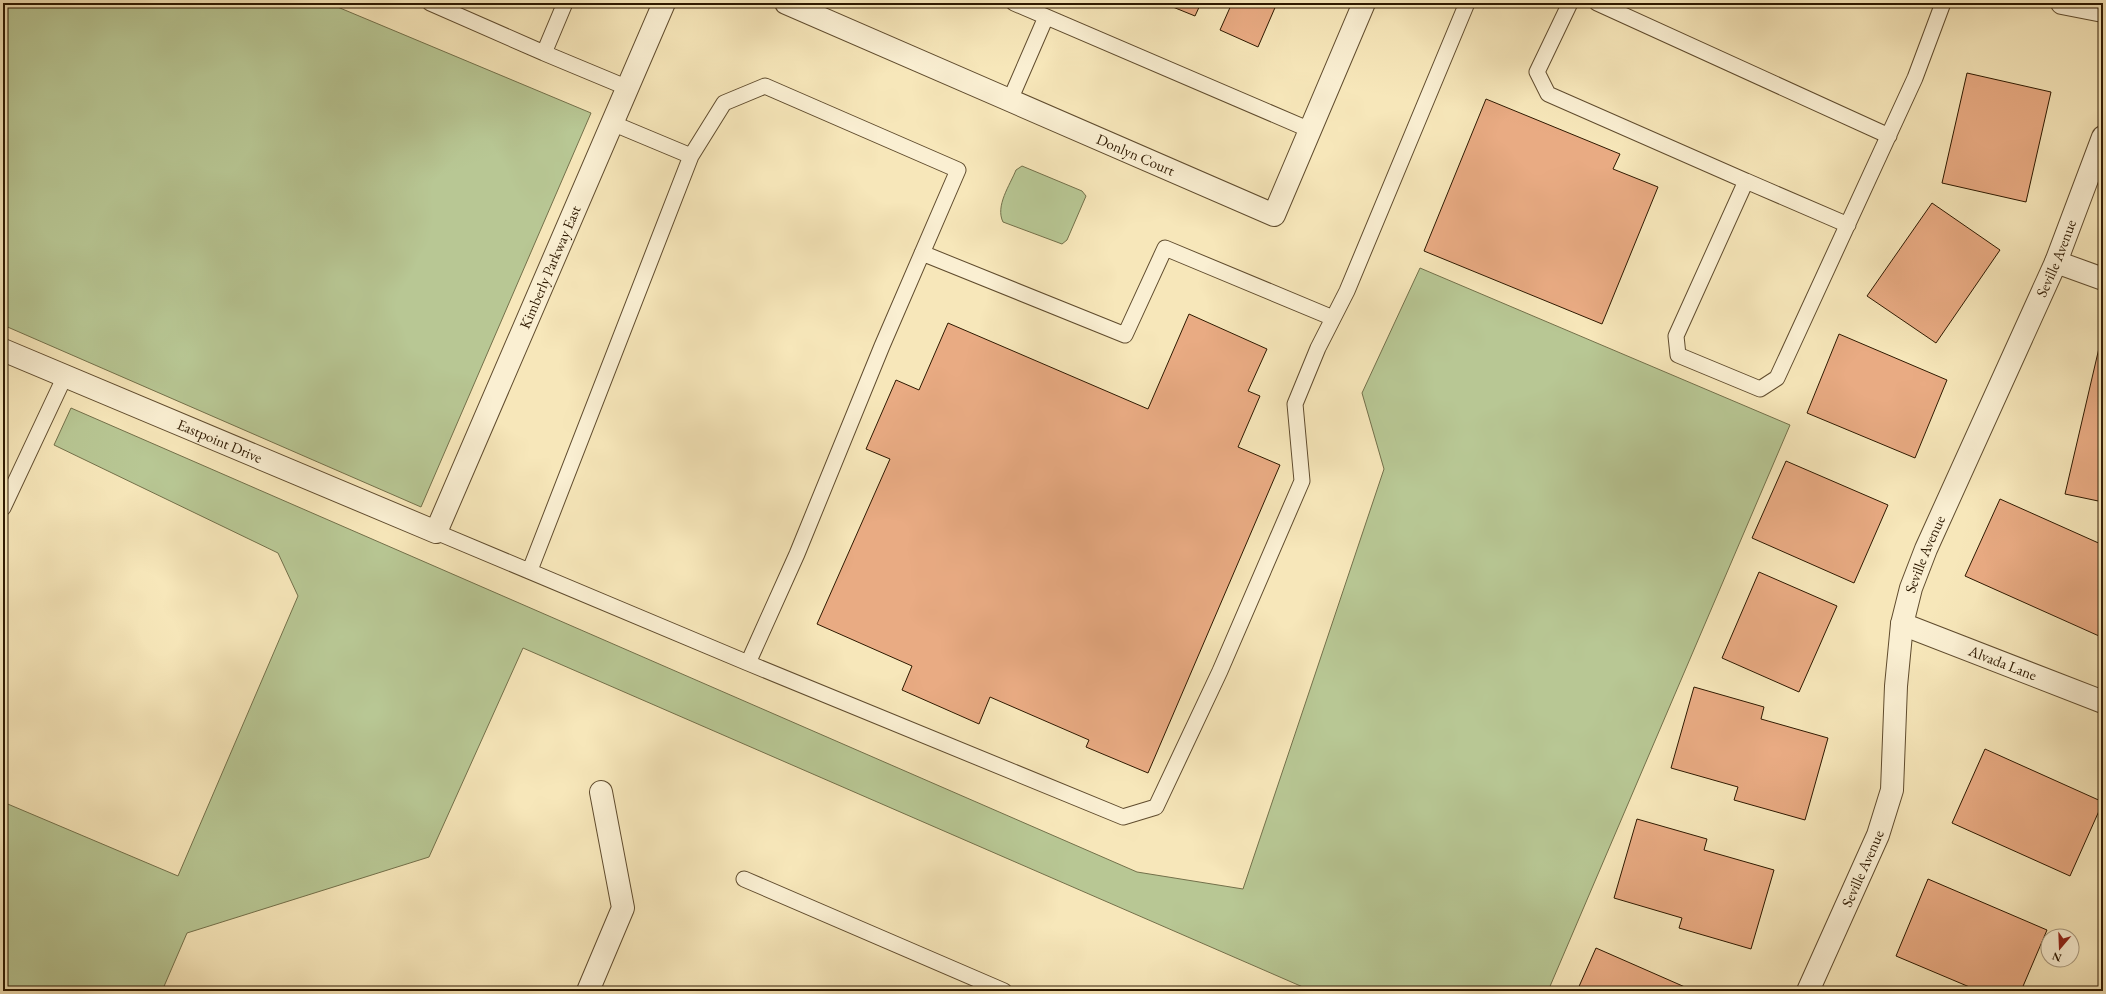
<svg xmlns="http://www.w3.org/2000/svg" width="2106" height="994" font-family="'EB Garamond',serif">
  <rect width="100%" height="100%" fill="#f7e7ba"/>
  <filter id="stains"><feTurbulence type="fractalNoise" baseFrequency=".005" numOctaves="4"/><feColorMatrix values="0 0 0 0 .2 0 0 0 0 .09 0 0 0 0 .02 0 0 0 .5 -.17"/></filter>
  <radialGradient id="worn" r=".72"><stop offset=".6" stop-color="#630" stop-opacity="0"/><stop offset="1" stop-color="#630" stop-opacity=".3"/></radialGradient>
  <path fill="#b8c794" stroke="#73704a" d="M3,3H328L591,113L421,507L3,325Z
    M1022,166L1082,191L1086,196L1067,240L1062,244L1003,222C995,206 1010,185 1016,170Z
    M1420,268L1790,425L1548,991H1312L523,648L429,857L187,933L162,991H3V802L178,876L298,596L278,553L54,445L71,408L1137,872L1243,889L1384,469L1362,393Z"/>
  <path fill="#e9ab83" stroke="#2e1900" d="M1163,3H1201L1195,16Z
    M1232,3H1277L1258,47L1220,30Z
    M1967,73L2051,92L2026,202L1942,183Z
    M1486,99L1620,154L1613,169L1658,187L1602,324L1424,251Z
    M1932,203L2000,250L1936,343L1867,296Z
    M1189,314L1267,349L1248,391L1260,396L1238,447L1280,465L1148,773L1086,747L1089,740L990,697L979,724L902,690L912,666L817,624L890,459L866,449L896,380L919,390L948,323L1148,409Z
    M1839,334L1947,380L1915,458L1807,413Z
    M2099,348L2103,349V502L2065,494Z
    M1786,461L1888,505L1854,583L1752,538Z
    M2000,499L2103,545V627L2099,636L1965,576Z
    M1759,572L1837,606L1799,692L1722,658Z
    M1694,687L1764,707L1761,719L1828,738L1805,820L1734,800L1738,787L1671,768Z
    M1985,749L2103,802L2070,876L1952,823Z
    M1637,819L1707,839L1704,850L1774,870L1751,949L1679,928L1682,918L1614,898Z
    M1928,879L2047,930L2021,991H1979L1896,956Z
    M1596,948L1694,991H1577Z"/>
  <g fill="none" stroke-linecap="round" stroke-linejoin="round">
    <g stroke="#604c2e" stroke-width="17">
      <path id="service" d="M430,3L544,53
        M565,3L544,53L628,88
        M1014,3L1310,130
        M1570,3L1537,72L1548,94L1746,181L1676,336L1678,355L1760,389L1777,378L1915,78L1943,3
        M1597,3L1889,136
        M1010,100L1046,17
        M612,123L691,156
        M1746,181L1848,225
        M922,253L1125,335L1165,248L1333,318
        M3,508L65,376
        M436,532L748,663L797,554L882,346L958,170L765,86L724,103L691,156L530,570
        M748,663L1123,817L1156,807L1220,671L1302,481L1295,404L1318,348L1347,291L1467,3
        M744,879L1004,991"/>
    </g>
    <g stroke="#604c2e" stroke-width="24">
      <g id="minor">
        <path id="s1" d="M786,3L1274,215L1364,3"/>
        <path d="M2056,262L2103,279"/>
        <path id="s2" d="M3,350L436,532L664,3"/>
        <path id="s3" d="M1902,624L2103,702"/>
        <path d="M588,991L623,908L601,792"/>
        <path id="s4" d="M1808,991L1878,835L1892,790L1896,686L1902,624L1911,588L1926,549L2056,262L2103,137"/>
      </g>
    </g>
    <g stroke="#604c2e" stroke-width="24">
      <path id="tertiary" d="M2062,3L2103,11"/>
    </g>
    <use href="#service" stroke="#faefd2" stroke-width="15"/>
    <use href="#minor" stroke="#faefd2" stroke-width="22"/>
    <use href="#tertiary" stroke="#faefd2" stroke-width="22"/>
  </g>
  <g text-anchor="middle" stroke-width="3" stroke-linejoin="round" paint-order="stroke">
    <g font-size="15" fill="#2e1900" stroke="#faefd2">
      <text dy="5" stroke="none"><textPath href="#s1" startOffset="381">Donlyn Court</textPath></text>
      <text dy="5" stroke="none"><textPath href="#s4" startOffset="782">Seville Avenue</textPath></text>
      <text dy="5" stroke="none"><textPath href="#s2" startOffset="758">Kimberly Parkway East</textPath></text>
      <text dy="5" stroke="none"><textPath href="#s2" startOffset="235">Eastpoint Drive</textPath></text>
      <text dy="5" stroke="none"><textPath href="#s4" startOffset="458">Seville Avenue</textPath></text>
      <text dy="5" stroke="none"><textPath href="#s3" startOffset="108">Alvada Lane</textPath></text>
      <text dy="5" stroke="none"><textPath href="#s4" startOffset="134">Seville Avenue</textPath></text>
    </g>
  </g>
  <rect width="2106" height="994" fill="none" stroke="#f7e7ba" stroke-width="16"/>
  <rect x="4" y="4" width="2098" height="986" fill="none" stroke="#2e1900" stroke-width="2"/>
  <rect x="8" y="8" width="2090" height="978" fill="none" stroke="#2e1900"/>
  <g transform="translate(2060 948) rotate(199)"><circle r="19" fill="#faefd2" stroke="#a8997e"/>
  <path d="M0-3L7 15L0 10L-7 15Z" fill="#8f2418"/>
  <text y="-6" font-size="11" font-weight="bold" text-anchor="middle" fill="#2e1900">N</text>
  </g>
  <rect width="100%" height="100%" filter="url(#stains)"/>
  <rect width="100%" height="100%" fill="url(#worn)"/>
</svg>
